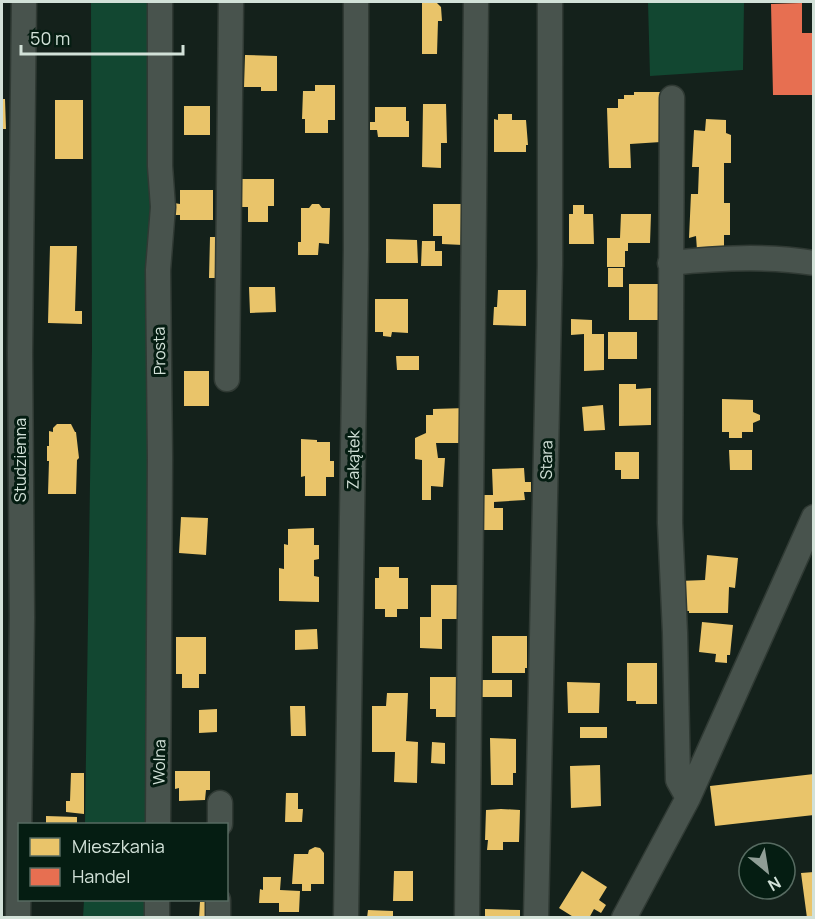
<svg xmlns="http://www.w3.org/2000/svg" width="815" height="919" font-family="Manrope,sans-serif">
  <rect width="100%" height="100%" fill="#14211b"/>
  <path fill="#124731" d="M91,2H154L150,824H85L92,348Z
    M648,2H744L743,70L650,76Z
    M84,900H148V917L83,918Z"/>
  <path fill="#e9c46a" d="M422,2H436L441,7L442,21H438L437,54H422Z
    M245,55L277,56V91H261V87H244Z
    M315,85H335V120H328V133H305V119H302L303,91H315Z
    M634,92H661V142L630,144L631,168H609L607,108H618V99H624V95H634Z
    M2,99H5L6,129H2Z
    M55,100H83V159H55Z
    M423,104H446L447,143H441V168L422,167Z
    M184,106H210V135H184Z
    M375,107H406V121H409V137H378L377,130H370V122H375Z
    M498,114H512V120H526L528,145H526V152H494V119L498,120Z
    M706,119L726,120V133L731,135V163H724V203H730V235H724V249L697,250L696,236L689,238L691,194H698L699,167H692L694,130L705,131Z
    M242,179H274V206H268V222H248V207H242Z
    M180,190H213V220H180V215H174V203L180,204Z
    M312,204H319L322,208H330L329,244L319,243L318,255H298V242H301V208H309Z
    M433,204H465L463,245L442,244V236H433Z
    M573,205H584V214H593L594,244H569V214H573Z
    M621,214H651L650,243H628V251H625V267H607V238H620Z
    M210,237H224L218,278H209Z
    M386,239L417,240L418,263H386Z
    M422,241H435V251H442V266H421Z
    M50,246H77L75,311H82V324L48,323Z
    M608,268H623V287H608Z
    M629,284H661V320H629Z
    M249,287H275L276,312L250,313Z
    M498,290H526V326L493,325L494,307H497Z
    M375,299H408V333L392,332L391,337L383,336V332H375Z
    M571,319L592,320V334H604V370L584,371V334L571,335Z
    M608,332H637V359H608Z
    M396,356H419V370H397Z
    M184,371H209V406H184Z
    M619,384H636V389L651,388V425L619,426Z
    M722,399L753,400V412L760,415V420L753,423V432H742V438H729V432H722Z
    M603,405L605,430L584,431L582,407Z
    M466,408V443H436L438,458H445L443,487L431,486V500H422V460L415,459V438L426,433V415H433V409Z
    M57,424H71L75,432H76L79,458L77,460L76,494H48L49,461H47V446H49V431L53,432V428Z
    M301,439L317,440V442H330V461H334V477H326V496H305V476L301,477Z
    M729,450H752V470H730Z
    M615,452H639V479H621V470H615Z
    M524,468L525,482H531V492H524L525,500L494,502V508H503V530H482V495H493L492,469Z
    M181,517L208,518L206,555L179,553Z
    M314,528V545H319V559L314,560V576L319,577V602L279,601V568L284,569V544L288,545V529Z
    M707,555L738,558L735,588L729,587L728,613H689V611H685L679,581L705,580Z
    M379,567H399V578H408V609H397V617H385V609H375V578H379Z
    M431,585H461L466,619H442V649L420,648V617H431Z
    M702,622L733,625L730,655H727V663L715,662L716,654L699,652Z
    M317,629L318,649L295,650V630Z
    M492,636H527V668H525V673H492Z
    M176,637H206V674H199V688H182V674H176Z
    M627,663H657V704H636V701H627Z
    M430,677H462L463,709L456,710V717H436V709H430Z
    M481,680H512V697H481Z
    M567,682L600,683L599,713H568Z
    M387,693H408L406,741L418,742L417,783L394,782L395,752H372V706H386Z
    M290,706H305L306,736H291Z
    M217,709V732L199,733V710Z
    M580,727H607V738H580Z
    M490,738L516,739V773H513V785H491Z
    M432,742L445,743V764L431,763Z
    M600,765L601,806L571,808L570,766Z
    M175,771H210V790H206L205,800L179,801V788L175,789Z
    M71,773H84V814L66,812V801H70Z
    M814,774V815L715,826L710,786Z
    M286,793H298V809H303L302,822H285Z
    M501,809L520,810L519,842H503V850H487L488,840H485L486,810Z
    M46,816L77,817V824H46Z
    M315,847L320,848L324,853V884H311V891H302V884H292L294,854H308L309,850Z
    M394,871H413V901H393Z
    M582,871L607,887L599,900L606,905L601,913L594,909L589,918H575L559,908Z
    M814,872V918H807L801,873Z
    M263,877H281L280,890L300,891L299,912H279V903H259L260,889L263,890Z
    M200,902H217V918H199Z
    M485,909L520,910V918H485Z
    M368,910L393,911V918H367Z"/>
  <path fill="#e76f51" d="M802,3V33H814V95H773L771,4Z"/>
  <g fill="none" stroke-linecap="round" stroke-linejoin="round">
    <g stroke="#303a34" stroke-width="27">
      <path id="street" d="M672,98L670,523L675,633L678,780L688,798
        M670,263C717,258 767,255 814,263
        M227,379L231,2
        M158,824L160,458L158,270L163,207L160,166V2
        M220,824V803
        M157,900V918
        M18,918L22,617L20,353L24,2
        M218,918V900
        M346,918L356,249V2
        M467,918L476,2
        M536,918L550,265V2
        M624,918L688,798L814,517"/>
    </g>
    <use href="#street" stroke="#48534d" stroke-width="24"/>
  </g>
  <g text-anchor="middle" stroke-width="6" stroke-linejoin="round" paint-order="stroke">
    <g font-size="16" fill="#d2e1d8" stroke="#051d12">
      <text transform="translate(159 351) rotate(-91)" y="6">Prosta</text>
      <text transform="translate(20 460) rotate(-90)" y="6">Studzienna</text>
      <text transform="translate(353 460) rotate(-89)" y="6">Zakątek</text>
      <text transform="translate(546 460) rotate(-89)" y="6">Stara</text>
      <text transform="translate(159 762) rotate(-89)" y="6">Wolna</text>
    </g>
  </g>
  <rect width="815" height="919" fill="none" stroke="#d2e1d8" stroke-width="6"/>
  <rect x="18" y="823" width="210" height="78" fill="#051d12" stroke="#576b61" stroke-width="1.5"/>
  <rect x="30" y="838" width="30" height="18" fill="#e9c46a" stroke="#576b61" stroke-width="1.5"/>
  <text x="72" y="853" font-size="18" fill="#d2e1d8">Mieszkania</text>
  <rect x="30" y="868" width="30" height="18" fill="#e76f51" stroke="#576b61" stroke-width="1.5"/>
  <text x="72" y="883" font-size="18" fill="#d2e1d8">Handel</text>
  <g transform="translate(767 871) rotate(150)"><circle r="28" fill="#051d12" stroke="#576b61" stroke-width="1.5"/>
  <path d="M0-4.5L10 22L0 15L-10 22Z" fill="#909e96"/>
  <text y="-9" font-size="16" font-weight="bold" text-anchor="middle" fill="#d2e1d8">N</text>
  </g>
  <path d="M21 45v9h162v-9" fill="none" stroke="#d2e1d8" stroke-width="3"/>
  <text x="30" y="45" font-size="18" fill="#d2e1d8" stroke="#051d12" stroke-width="4.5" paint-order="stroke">50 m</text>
</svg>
